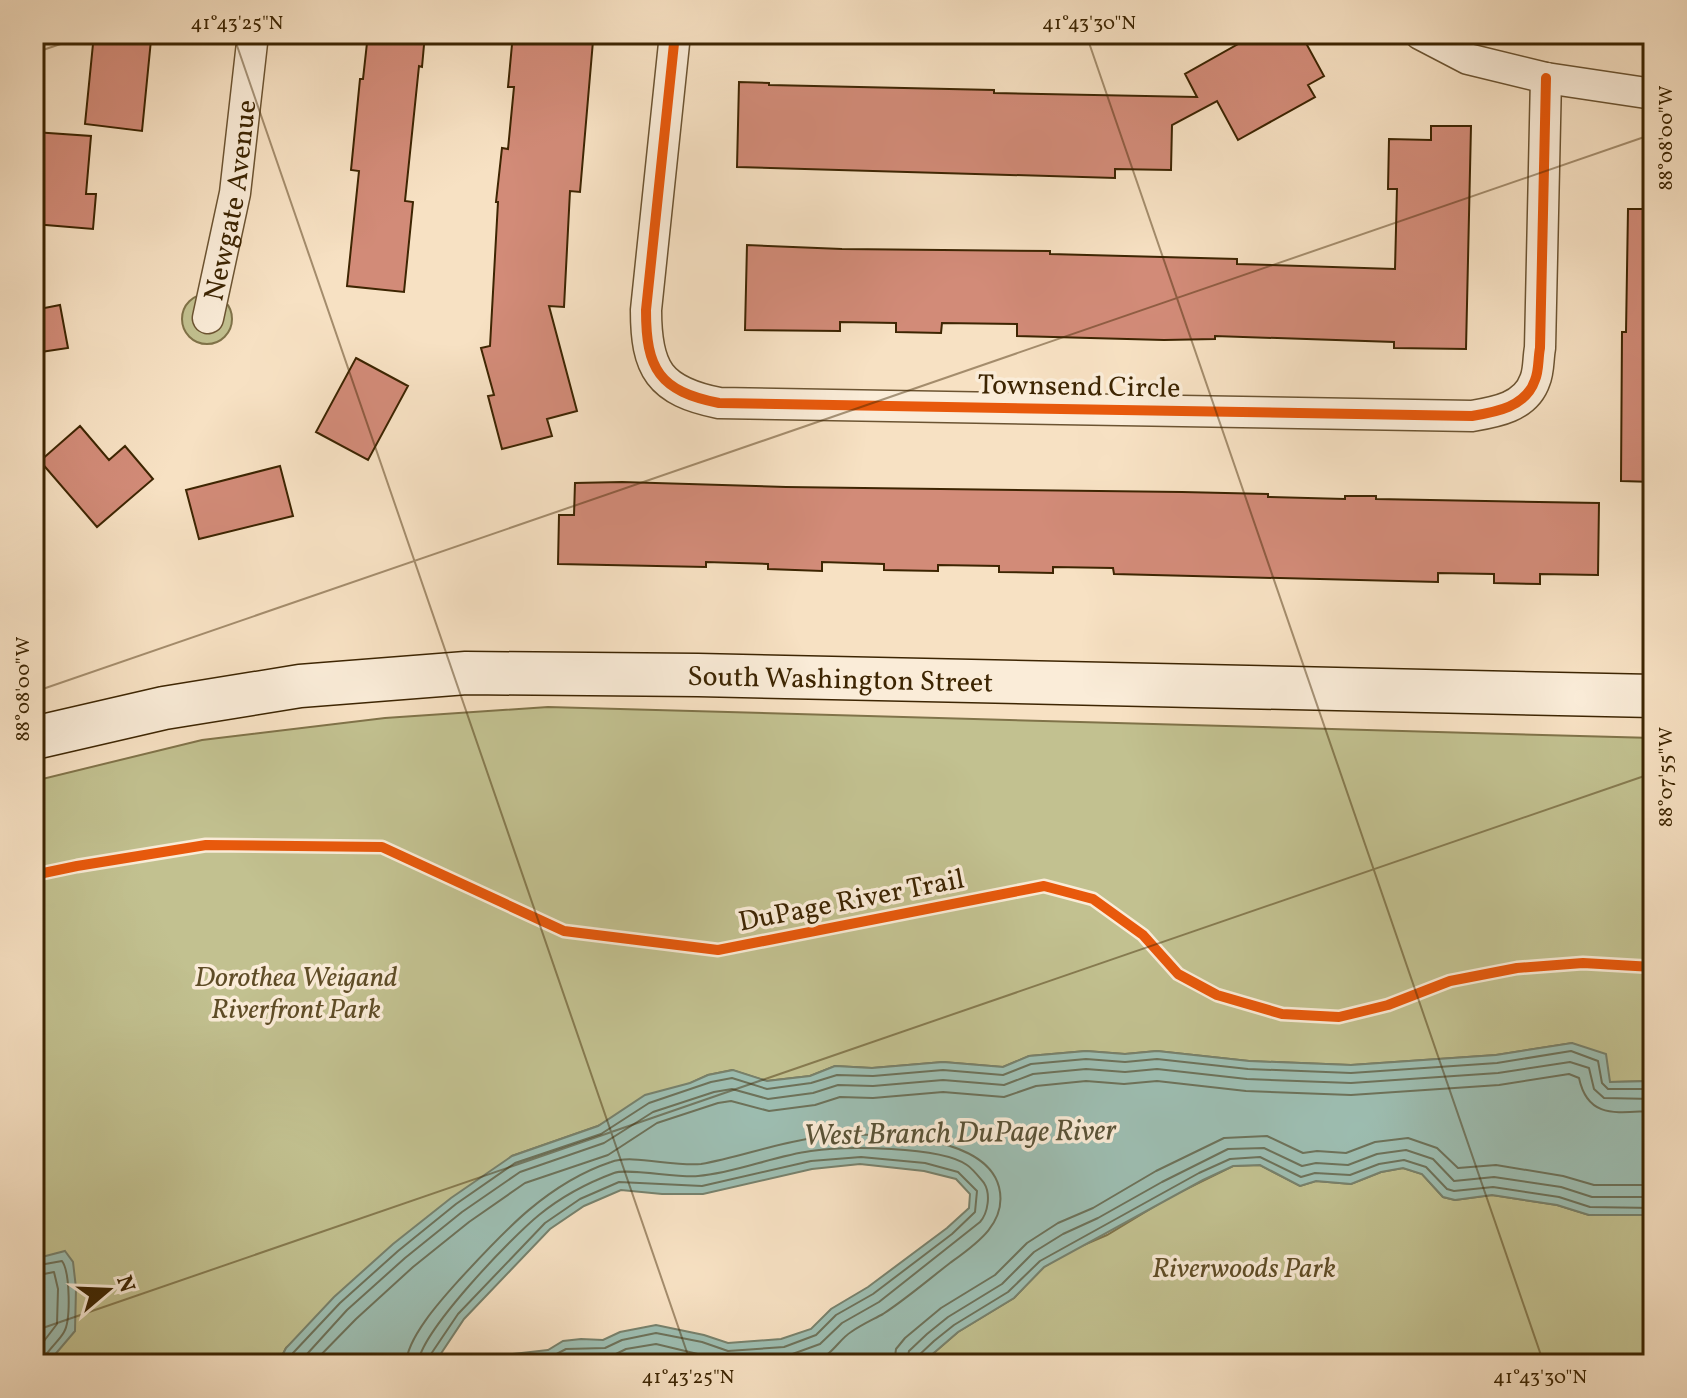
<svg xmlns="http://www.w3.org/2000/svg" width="1687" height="1398" font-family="Vollkorn,serif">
  <rect width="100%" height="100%" fill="#f7e1c3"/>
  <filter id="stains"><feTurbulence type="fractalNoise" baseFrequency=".0025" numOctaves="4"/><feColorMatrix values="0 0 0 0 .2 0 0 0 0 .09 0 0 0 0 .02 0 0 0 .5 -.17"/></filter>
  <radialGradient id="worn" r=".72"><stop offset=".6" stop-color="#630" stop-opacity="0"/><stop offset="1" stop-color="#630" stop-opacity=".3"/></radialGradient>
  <path fill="#c2c190" stroke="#807349" stroke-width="2" d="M182 319a25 25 0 1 1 50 0a25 25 0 1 1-50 0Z
    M548,707L1653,738V1081L1610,1082L1572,1043L1496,1055L1351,1065L1249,1061L1157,1051L1125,1054L1086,1051L1029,1056L1003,1067L943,1062L872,1068L835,1066L810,1076L766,1081L732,1070L708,1075L598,1126L512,1156L286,1348L278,1364H45L34,1260V781L202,740L385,718Z
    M1260,1165L1300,1186L1316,1181L1351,1184L1381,1172L1403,1168L1422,1174L1443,1197L1455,1200L1492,1195L1557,1205L1589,1215H1653V1364H921L958,1332L1014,1298L1044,1267L1072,1250L1107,1235L1170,1197L1233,1166Z"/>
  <path fill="#9dbeb2" stroke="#77816c" stroke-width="2" d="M1572,1043L1606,1054L1610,1082L1653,1081V1215H1589L1557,1205L1492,1195L1455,1200L1443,1197L1422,1174L1403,1168L1381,1172L1351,1184L1316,1181L1300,1186L1260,1165L1233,1166L1203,1180L1044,1267L1014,1298L958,1332L921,1364H461L496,1356L548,1350L563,1341L581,1339L603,1340L620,1332L656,1325L704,1335L728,1343L781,1339L811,1329L831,1309L868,1287L947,1228L969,1208L970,1194L956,1179L924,1171L860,1164L812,1169L703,1194H662L621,1190L584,1206L550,1229L464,1319L434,1364H278L286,1348L334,1297L393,1244L451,1198L512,1156L598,1126L645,1095L690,1083L708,1075L733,1070L767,1081L810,1076L835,1066L872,1068L943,1062L1003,1067L1029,1056L1086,1051L1125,1054L1157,1051L1249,1061L1351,1065L1496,1055Z
    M65,1251L73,1262L76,1288L75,1331L47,1364H34V1259Z"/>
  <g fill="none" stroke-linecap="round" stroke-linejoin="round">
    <path stroke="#6d725a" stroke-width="2" d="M34,1266L62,1261C70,1272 71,1320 64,1332C58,1343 44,1352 42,1364
      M34,1276L54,1272L58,1289L57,1324L34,1354
      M287,1364L293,1353L340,1303L398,1251L456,1204L515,1163L601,1134L649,1103L711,1082L732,1078L767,1089L811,1083L837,1075L873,1076L943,1070L1003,1075L1031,1064L1086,1059L1125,1062L1157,1059L1248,1069L1351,1073L1497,1063L1571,1051L1598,1061L1602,1083L1608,1089H1653
      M298,1364L347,1310L405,1258L462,1212L520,1172L604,1143L653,1112L714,1092L732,1089L768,1099L813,1093L838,1085L873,1086L943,1080L1004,1085L1033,1074L1086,1069L1125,1072L1157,1069L1247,1079L1351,1083L1498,1073L1570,1062L1589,1068L1594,1089L1604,1098L1653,1099
      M312,1364L356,1319L413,1267L469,1222L525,1183L608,1155L657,1123L718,1103L731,1101L769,1111L815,1105L840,1097L873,1098L943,1092L1004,1097L1036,1086L1086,1081L1124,1084L1157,1081L1246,1091L1351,1095L1499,1085L1569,1074L1579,1078C1588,1120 1618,1112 1653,1111
      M406,1364C407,1337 442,1299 460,1279C504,1231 548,1183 611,1162C632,1154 674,1167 701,1164C736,1158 771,1145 807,1139C853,1131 984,1129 999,1187C1008,1223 975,1245 950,1263C928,1280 906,1299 883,1314C872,1320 861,1325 851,1332C843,1337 837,1346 829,1353C822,1359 811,1361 802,1364
      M418,1364C420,1332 512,1237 539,1215C561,1197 587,1183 614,1173C628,1168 677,1178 698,1176C736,1173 773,1156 811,1151C844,1146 940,1146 967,1165C973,1169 979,1177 984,1183C991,1194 988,1213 980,1222L879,1302L842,1323L820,1344L787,1356L727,1361L656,1344L626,1349L608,1358L582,1357L569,1359L560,1364
      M428,1364L429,1357L458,1314L545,1223L580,1199L619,1182L702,1186L811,1161L861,1157L925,1163L958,1172L977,1191L975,1212L952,1234L873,1294L836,1315L816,1335L784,1347L728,1351L702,1342L656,1333L622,1340L605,1348L566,1349L549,1358L497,1364
      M894,1364L896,1349L905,1338L941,1308L995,1275L1027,1243L1058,1223L1093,1208L1156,1171L1224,1138L1267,1136L1303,1153L1317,1151L1346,1153L1375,1142L1408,1138L1437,1148L1458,1168L1496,1165L1563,1176L1594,1185H1653
      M906,1364L909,1351L927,1334L948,1317L1002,1284L1034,1252L1063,1234L1098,1218L1162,1182L1228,1149L1264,1148L1302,1166L1316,1163L1348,1165L1377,1154L1406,1150L1433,1159L1454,1181L1494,1177L1561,1187L1592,1197H1653
      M916,1364L918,1356L934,1341L954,1325L1008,1292L1040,1261L1199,1173L1230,1159L1260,1157L1301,1177L1315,1173L1350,1175L1379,1164L1404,1160L1426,1167L1447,1189L1454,1191L1493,1187L1559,1197L1590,1207L1653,1208"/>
  </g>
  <path fill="#d28b78" stroke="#3d2502" stroke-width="2" d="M94,34L151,40L142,131L85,124Z
    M368,34H425L422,67L419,66L405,201L413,202L404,292L347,286L359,171L351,170L360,79H363Z
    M513,34H565V39L593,41L580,192L570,191L564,307L549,306L577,411L547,419L552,436L502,449L488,396L494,395L481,348L490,346L498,202H496L502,148L508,149L514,87H508Z
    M1256,34H1301L1324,76L1308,85L1315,97L1238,140L1217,101L1172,125L1171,170L1115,169V178L737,167L739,82L769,83V85L994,90V93L1197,97L1185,74Z
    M1431,126H1471L1466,349L1394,348V342L1215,336V339L1164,340L1017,336V324L942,323L941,333L896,332V323L840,322V331L745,330L747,245L842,249L1050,251V254L1237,259V264L1395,269L1397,189H1388L1389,139L1431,140Z
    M34,132L91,136L86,194H96L93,229L34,224Z
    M1628,209H1653V482L1621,481L1622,332H1626Z
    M60,305L68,348L34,353V310Z
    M356,358L408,386L368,460L316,432Z
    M80,426L109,460L125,446L153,479L97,527L40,461Z
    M280,466L293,516L199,539L186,490Z
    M622,482L786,487L1182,492L1268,494V497L1345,499V496H1376V499L1599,503L1598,575L1540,574V584L1494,583V574L1438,573V582L1114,574L1113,568L1053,567V573L999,572V566L938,565V571L884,570V564L822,562V571L768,569V564L706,562V567L558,564L559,515H574L575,483Z"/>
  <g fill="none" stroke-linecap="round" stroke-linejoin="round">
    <g stroke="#6c5432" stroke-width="33">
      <g id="street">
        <path d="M675,34L646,310C646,369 659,391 719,403L1472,416C1496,412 1526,407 1535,380C1539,371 1538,358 1540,348L1546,78"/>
        <path d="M1420,34L1468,59L1546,78L1653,94"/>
        <path id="s1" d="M208,318L235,193L253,34"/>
      </g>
    </g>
    <g stroke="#3d2502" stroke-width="45">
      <g id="secondary">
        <path id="s2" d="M34,738L164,708L300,686L466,673L698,675L1653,696"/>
      </g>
    </g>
    <use href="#street" stroke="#faecd8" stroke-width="30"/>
    <use href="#secondary" stroke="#faecd8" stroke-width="42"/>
    <g stroke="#faecd8" stroke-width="15">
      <path id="cycleway" d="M675,34L646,310C646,369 659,391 719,403L1472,416C1496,412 1526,407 1535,380C1539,371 1538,358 1540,348L1546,78
        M34,875L77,866L206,845L382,847L564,931L718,950L1044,886L1093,899L1143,935L1178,974L1217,995L1282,1014L1339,1017L1388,1005L1450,981L1517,968L1583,963L1653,967"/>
    </g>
    <use href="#cycleway" stroke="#e8590c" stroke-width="10"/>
  </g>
  <path fill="none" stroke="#3d2502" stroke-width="2" stroke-opacity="0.45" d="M233,34L691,1364M1086,34L1544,1364M34,53L90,34M34,692L1653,134M34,1331L1653,773"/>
  <g text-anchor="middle" stroke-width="7" stroke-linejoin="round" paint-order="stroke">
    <g font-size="28" fill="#3d2502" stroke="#faecd8">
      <text dy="10" stroke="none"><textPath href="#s1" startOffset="120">Newgate Avenue</textPath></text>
      <text transform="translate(1079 385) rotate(1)" y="10">Townsend Circle</text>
      <text dy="10" stroke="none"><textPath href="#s2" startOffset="812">South Washington Street</textPath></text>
      <text transform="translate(851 899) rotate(-11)" y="10">DuPage River Trail</text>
    </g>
    <g font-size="28" font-style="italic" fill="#5e4c26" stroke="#faecd8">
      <text x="296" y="986">Dorothea Weigand<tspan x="296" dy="32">Riverfront Park</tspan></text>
      <text x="1244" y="1277">Riverwoods Park</text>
    </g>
    <g font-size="30" font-style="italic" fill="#5a5337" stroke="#faecd8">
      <text transform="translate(960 1132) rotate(-1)" y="10">West Branch DuPage River</text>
    </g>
  </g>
  <rect width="1687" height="1398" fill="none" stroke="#f7e1c3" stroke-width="88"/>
  <g transform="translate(108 1290) rotate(71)" stroke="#faecd8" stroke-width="6" paint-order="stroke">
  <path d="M0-6L14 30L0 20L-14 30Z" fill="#3d2502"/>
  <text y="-12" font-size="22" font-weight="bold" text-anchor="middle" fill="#3d2502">N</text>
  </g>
  <rect x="44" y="44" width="1599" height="1310" fill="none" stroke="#3d2502" stroke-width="3"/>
  <g font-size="20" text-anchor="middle" fill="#3d2502">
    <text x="237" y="29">41°43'25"N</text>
    <text x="1089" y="29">41°43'30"N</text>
    <text transform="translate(1665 138) rotate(-90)" y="7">88°08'00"W</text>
    <text transform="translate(22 689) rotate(-90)" y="7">88°08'00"W</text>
    <text transform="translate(1665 777) rotate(-90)" y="7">88°07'55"W</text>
    <text x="688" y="1383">41°43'25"N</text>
    <text x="1540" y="1383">41°43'30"N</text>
  </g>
  <rect width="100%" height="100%" filter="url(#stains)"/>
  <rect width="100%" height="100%" fill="url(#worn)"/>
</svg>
